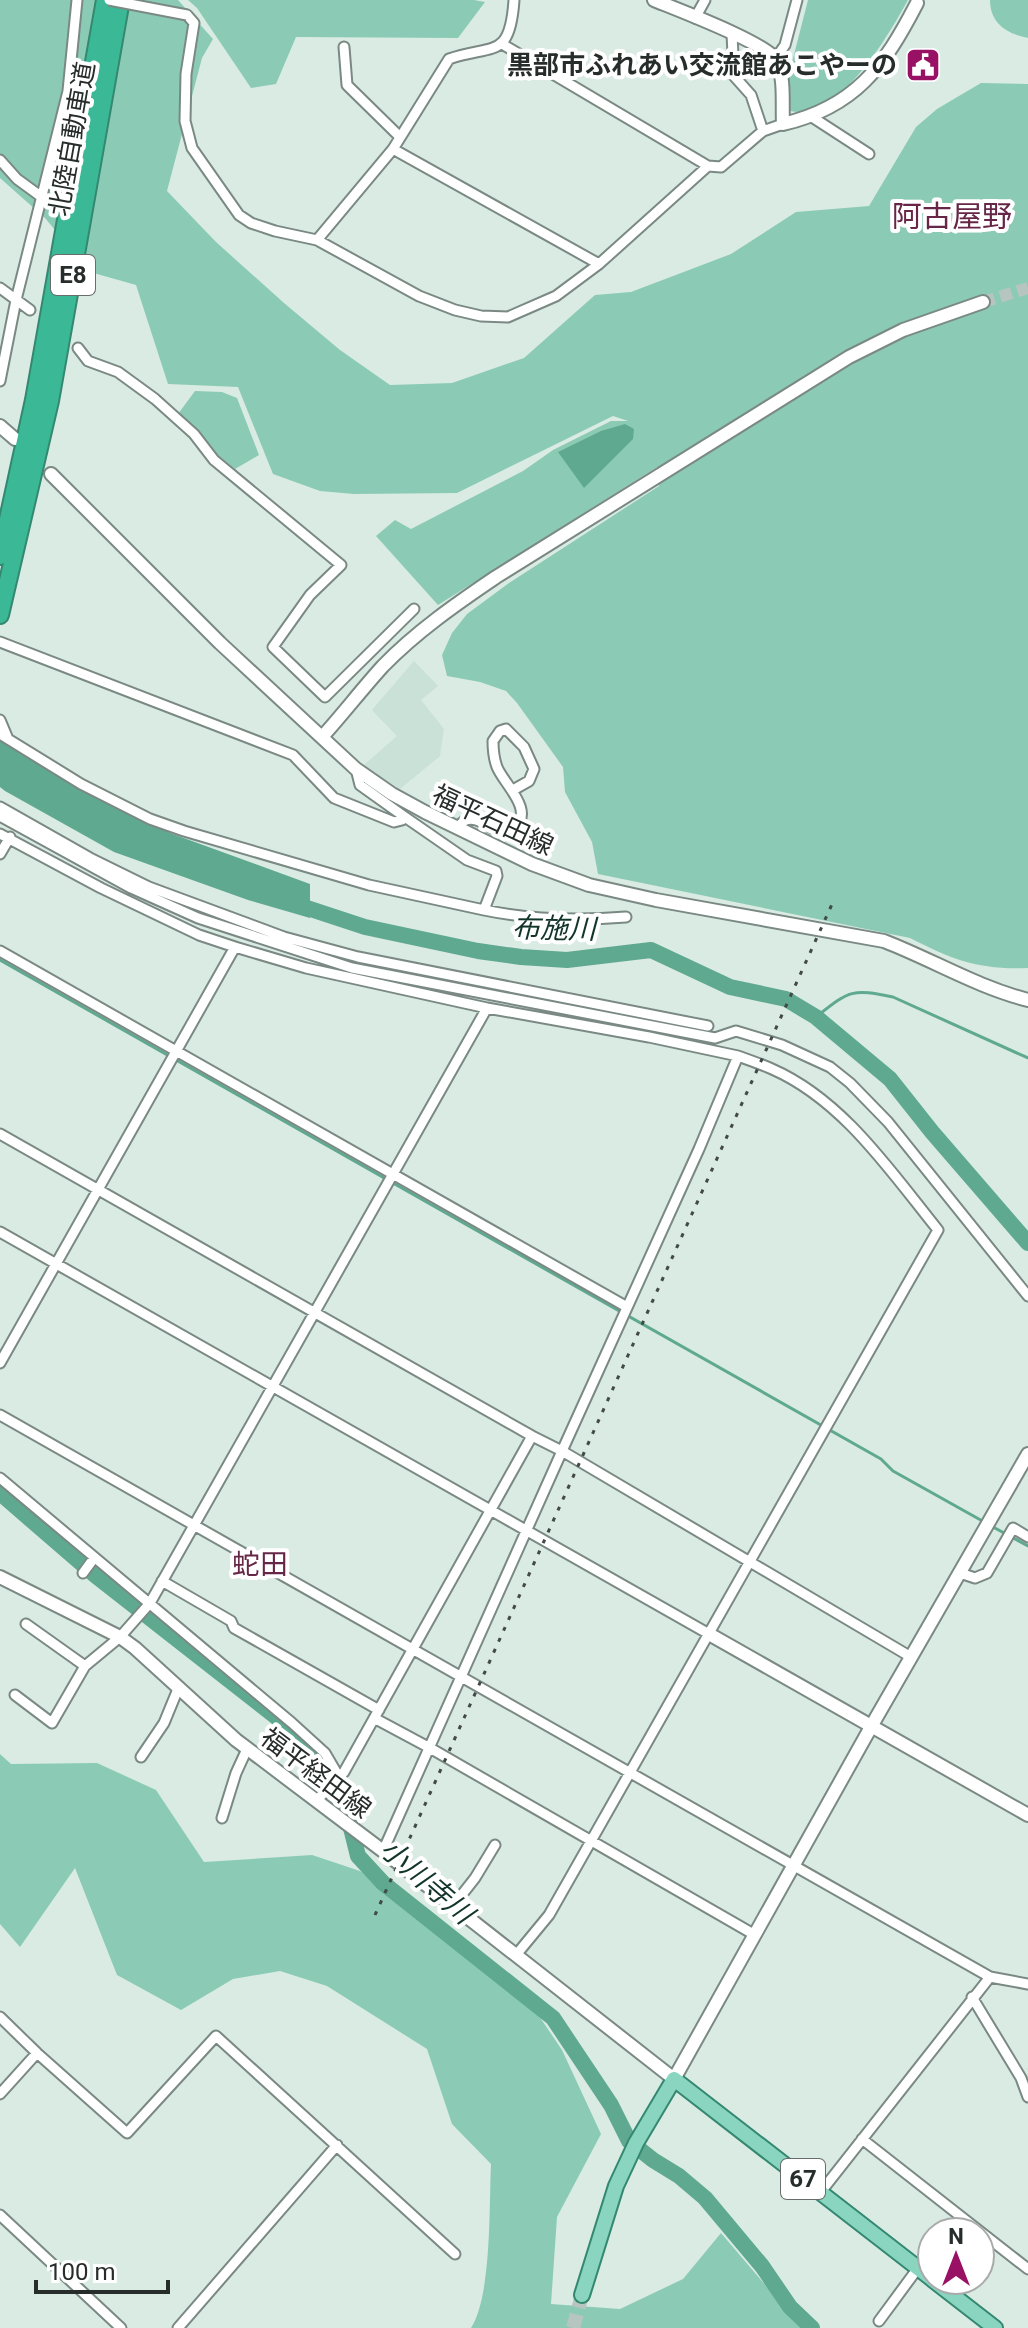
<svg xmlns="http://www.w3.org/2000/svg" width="1028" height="2328" font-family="Roboto,'Noto Sans JP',sans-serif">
  <rect width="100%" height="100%" fill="#daebe4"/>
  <path fill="#c9e1d7" d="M414,661L438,686L421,700L444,729L440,756L400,789L364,765L397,736L372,710Z"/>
  <path fill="#8bcbb5" d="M0,0H178L213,39L202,58L167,191L216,242L284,303L340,350L390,385L452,383L524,358L595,295L631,292L731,254L796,212L869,206L916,127L937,109L981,83L1028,84V968C979,970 953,960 910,938L598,874L592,842L565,792L563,767L517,703L506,691L480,682L447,676L442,655L452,633L467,614L509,583L659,486L657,467L438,605L376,536L395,520L411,529L523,471L553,450L611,421H628L613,416L457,493L354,494L320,491L273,474L238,387L168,384L136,285L90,272L45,218L0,178Z
    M188,0H474L485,2L458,38L296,37L276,84L251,88L197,8Z
    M808,0H908C888,36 839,122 790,111L788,78Z
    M990,0H1028V38C1007,34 990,23 990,0Z
    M195,391L222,392L237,398L259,455L235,469L214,452L178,414Z
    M0,1754L11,1764L97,1763L156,1790L204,1862L312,1855L360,1871L442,1924L512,1976L562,2050L601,2134L557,2217L551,2304L620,2309L683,2279L721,2233L802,2328H471C492,2295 489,2206 491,2164L452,2124L427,2049L327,1986L280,1971L233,1979L181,2010L117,1975L75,1868L20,1947L0,1924Z"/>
  <path fill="#5fa991" d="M625,424L634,429L633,439L584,488L558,452L601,431Z
    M0,729L53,771L170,833L310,884V918L248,900L114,852L5,791L0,787Z"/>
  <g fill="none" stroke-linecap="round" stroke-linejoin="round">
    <path stroke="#5fa991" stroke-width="3" d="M0,960L386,1179
      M816,1017C849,991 851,988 893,997L1028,1058
      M393,1183L881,1459L893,1471L986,1523
      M993,1527L1028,1546"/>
    <path stroke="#5fa991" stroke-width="16" d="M289,902L365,927L478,951L521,957L567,960L651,950L730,987L786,999L816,1017L890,1079L932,1132L1028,1243
      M0,1493L96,1576L298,1734L326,1762L343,1796L358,1856L383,1883L553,2018L611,2105L629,2141L653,2160L679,2176L705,2198L762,2266L790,2307L812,2328"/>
    <path stroke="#b6c5bf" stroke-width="12" stroke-dasharray="12 6" stroke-linecap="butt" d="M983,302L1028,288"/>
    <path stroke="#b6c5bf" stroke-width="14" stroke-dasharray="14 7" stroke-linecap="butt" d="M573,2328L582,2295"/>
    <g stroke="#7a8983" stroke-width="13">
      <path id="street" d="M187,15L194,23L186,74L185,121L192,148L239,215L251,223L275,231L317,240L419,296L455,310L481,316L508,317L556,296L599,264L708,166
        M695,18L705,0
        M732,34L734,76L751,95L763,131
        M502,44L708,166L721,167L763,131L783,124
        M344,47L347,85L400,137
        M776,58L785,45L797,0
        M812,117L869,154
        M393,149L599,264
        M0,160L17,179L43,198
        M317,240L393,149L449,59C493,44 510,60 514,0
        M0,288L30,310
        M78,348L88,361L118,372L155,399L194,434L214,460L341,565L310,595L273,647L325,697L414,609
        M0,381L16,300L68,91L77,0
        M0,642L293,755L334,798L394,822L402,820V815L360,785L356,769
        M0,720L8,739L0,734
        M8,739L81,784L150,819L184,831L369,885L484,910L497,876L496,871L467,860L402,815
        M0,807L90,858L149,887L284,937L358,957L708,1026
        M0,816L131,888L198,918L352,968L715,1038L736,1031L782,1045L830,1067L850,1083L888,1122L1028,1296
        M456,828C459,826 462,822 466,820C482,814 497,841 514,828C536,811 503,783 497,767C494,759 493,749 493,741L500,731L506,729L524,747L534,769L529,781L513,790
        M0,834L101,888L199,935L235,947L0,1363
        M0,854L10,837
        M484,910C532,920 577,921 626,917
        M235,947L306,968L487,1008
        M0,951L627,1307
        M0,1134L532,1436
        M0,1232L709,1634
        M0,1415L990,1977L1028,1984
        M0,1478L292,1723L325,1753L339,1777
        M83,1573L94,1558
        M960,1573L975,1578L987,1573L1013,1528L1028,1537
        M162,1581L231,1621L234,1628L379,1710
        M26,1624L85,1666L120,1637L150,1603L487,1008L649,1037L738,1056
        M15,1695L52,1723L85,1666
        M374,1718L430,1748L755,1935
        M141,1757L164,1723L178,1689
        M316,1801L344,1772L532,1436L562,1451L699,1149L738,1056C749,1060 761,1064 772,1069C843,1100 891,1172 938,1230L549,1915L516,1955
        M222,1818L236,1773L247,1749
        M383,1851L562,1451L911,1657
        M453,1906L475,1878L495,1845
        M972,1997L1021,2078L1028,2097
        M0,2017L37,2053
        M0,2094L37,2053L127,2133L216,2036L455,2254
        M862,2139L1028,2269
        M820,2193L990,1977
        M0,2215L121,2328
        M879,2321L918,2268
        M178,2328L337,2145"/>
    </g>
    <g stroke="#7a8983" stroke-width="16">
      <path id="secondary" d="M654,0C676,9 769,44 777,61C785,79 782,104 783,124C855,107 884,67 917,3
        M0,426L15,439
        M51,474L220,643L356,769L392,794L425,812L532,864L589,885L656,900L884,941C933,960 977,987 1028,1000
        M322,737C343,714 362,689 383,666C416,632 456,604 496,577L849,357L903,330L983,302
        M0,1577L120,1637L135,1648L236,1740L383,1851L674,2079L876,1718L1028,1454
        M709,1634L1028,1815"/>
    </g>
    <g stroke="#348870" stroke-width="18">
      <path id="primary" d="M933,2280L995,2328
        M582,2295L616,2186L636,2143L674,2079L932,2279"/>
    </g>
    <g stroke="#348870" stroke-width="20">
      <path id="highway" d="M0,556L34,400L105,0
        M0,615L50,401L121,0"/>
    </g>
    <use href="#street" stroke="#fff" stroke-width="9"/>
    <use href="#secondary" stroke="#fff" stroke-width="12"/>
    <use href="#primary" stroke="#89d5c0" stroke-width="14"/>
    <use href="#highway" stroke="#3bb996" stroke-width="16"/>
    <path stroke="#424946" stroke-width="3" stroke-dasharray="4 8" stroke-linecap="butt" d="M375,1915L833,902"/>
    <g stroke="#7a8983" stroke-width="13" stroke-linecap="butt">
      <path id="street-bridge" d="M109,0L187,15"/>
    </g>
    <use href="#street-bridge" stroke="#fff" stroke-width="9"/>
  </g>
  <defs>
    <g id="civic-square" transform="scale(1.8)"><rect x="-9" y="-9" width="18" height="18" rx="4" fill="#991164" stroke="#fff"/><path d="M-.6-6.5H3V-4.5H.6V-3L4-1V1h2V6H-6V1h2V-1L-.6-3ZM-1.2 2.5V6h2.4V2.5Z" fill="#fff"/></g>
  </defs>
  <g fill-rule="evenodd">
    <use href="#civic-square" x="923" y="65"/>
  </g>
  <g text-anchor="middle" stroke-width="8" stroke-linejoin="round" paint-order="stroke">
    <g fill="#fff" stroke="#686c6a" stroke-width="2">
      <rect x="51" y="255" width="44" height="40" rx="6"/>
      <rect x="781" y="2159" width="44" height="40" rx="6"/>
    </g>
    <g font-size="24" font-weight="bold" fill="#272d2a">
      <text x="73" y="283">E8</text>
      <text x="803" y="2187">67</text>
    </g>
    <g font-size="26" font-weight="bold" fill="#272d2a" stroke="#fff" text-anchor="end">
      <text x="897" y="74">黒部市ふれあい交流館あこやーの</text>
    </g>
    <g font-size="26" fill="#272d2a" stroke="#fff">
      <text transform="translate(72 139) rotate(-80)" y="9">北陸自動車道</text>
      <text transform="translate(493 820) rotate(25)" y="9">福平石田線</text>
      <text transform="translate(316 1773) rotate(37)" y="9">福平経田線</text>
    </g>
    <g font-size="28" font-style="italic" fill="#12352b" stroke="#fff">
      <text transform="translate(554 928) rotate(1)" y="10">布施川</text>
      <text transform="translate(427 1881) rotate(41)" y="10">小川寺川</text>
    </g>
    <g font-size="28" fill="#662647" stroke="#fff">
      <text x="260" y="1574">蛇田</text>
    </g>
    <g font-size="30" fill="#662647" stroke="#fff">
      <text x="952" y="227">阿古屋野</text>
    </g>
  </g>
  <g transform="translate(956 2256)"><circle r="38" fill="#ffffff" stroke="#a9abaa" stroke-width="2"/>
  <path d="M0-6L14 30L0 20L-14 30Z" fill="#991164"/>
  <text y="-12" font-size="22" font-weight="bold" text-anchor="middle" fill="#272d2a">N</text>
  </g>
  <path d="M36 2280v12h132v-12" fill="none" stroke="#272d2a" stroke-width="4"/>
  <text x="48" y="2280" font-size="24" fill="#272d2a" stroke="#ffffff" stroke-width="6" paint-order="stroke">100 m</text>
</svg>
